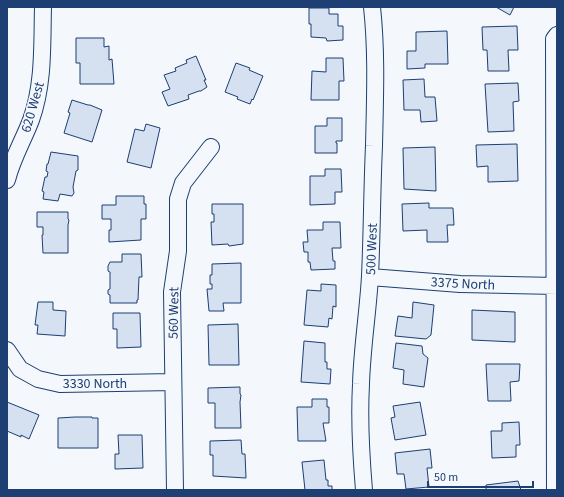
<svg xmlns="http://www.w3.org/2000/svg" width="564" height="497" font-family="'Source Sans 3',sans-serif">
  <rect width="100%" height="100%" fill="#f4f7fb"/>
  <path fill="#d5e0f0" stroke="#1d3f73" d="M496,7H514L510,15Z
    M309,8H329V14H338V26H343V40L327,41L326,38L311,37V24H309Z
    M517,26L518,50H508L509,71H488L487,50H483L482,27Z
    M447,31L448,64H425V68L407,69V51H416V32Z
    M76,38H104V47L109,46V60L112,59L114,84H80V63H76Z
    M196,56L206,80H204L207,87L201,91H199L188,95L189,99L168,106L162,92L170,89L164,75L176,71L175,68L187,63L186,60Z
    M326,58H343L344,81H339V100H311L312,71L326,72Z
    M236,63L250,68L249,70L263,76L253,100L252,99L250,104L237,99L238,97L225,92Z
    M424,79L425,97H435L437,121L421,122L420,110H404L403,80Z
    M518,83L519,101L513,102L514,131L488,132L485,84Z
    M72,100L88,105H90L102,110L92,142L64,133L70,113L68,112Z
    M327,118H342V141H336V143H337V153H315V126H327Z
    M146,124L160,128L151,168L127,162L135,129L144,131Z
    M517,144L518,181L488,182V166L477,167L476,145Z
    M435,147L436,191L404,189L403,148Z
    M51,152L78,156V170L76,171L73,187L74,193L72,196L60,194L58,201L43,199L44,192L42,191L45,177H47L48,172L46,171L47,164H48Z
    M325,169H341L342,192H335V204L310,205V176H325Z
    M116,196H144V204H146V219H141V240L109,242V230H111V219H102V205H116Z
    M429,203V208H453L454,225H447L448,242H427V230L403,231L402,204Z
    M212,204H243V244L229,246L228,244L212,245L211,222H214V214H212Z
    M37,212H68V219L69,220L68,225V253H43L42,235H43V227H37Z
    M323,222H340L341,248H332L333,261H335V269L311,270L310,262H308V252H304L303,242H308L307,230H323Z
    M122,254H141L142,277H139L138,300H137V303H110V295L108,294V290L110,289V272L108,271V266L110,262H122Z
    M241,263V303H223L224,311H209L207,289H212V284H210V275H212V264Z
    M321,284L336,285V307L333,306L332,319L329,318L328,327L304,325L307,290L321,291Z
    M38,302H53V310L66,311L65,336L37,334L38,325H35Z
    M413,302L434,305L431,335L426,339L395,336L398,316L412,318Z
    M472,310L515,312V342L472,340Z
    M113,313H140L141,347L117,348V329H113Z
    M238,324L239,365H209L208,325Z
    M304,341L325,343V362H327V369H331L330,384L301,382Z
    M396,343L422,346L423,354L428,358L424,387L403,384L404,370L393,368Z
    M486,364H520L519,381L510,382L511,401H488Z
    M240,387V394L241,395L240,402L241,428H215V403H208V388Z
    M312,399H327V407H329V423H323L326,441H298L297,408V407H312Z
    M7,402L39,415L29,439L21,435V437L7,431Z
    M420,402L426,435L395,440L391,418L395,417L393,406Z
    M75,417H92V418H98V448H58V418Z
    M519,422L520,445H516V457L492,458L491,431H502V423Z
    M118,435H142L143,468L115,469V454H119Z
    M241,440L242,454H245L246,478L213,476V455H210V441Z
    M430,449L432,468H427L429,487L406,489L404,474H397L395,453Z
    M324,460L326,480H328V486H332V490H305L302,462Z
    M518,481L521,490H486V485Z"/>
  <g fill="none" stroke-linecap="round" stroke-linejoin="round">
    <g stroke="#1d3f73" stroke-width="18">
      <path id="minor" d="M7,180C12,159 23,141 31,120C44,84 42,45 43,7
        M370,277L460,284L557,286
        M7,350L20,369L38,379L60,384L173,382
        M175,490L172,292L178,251V199L183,183L211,147
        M364,490C361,455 359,420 361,384C362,348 368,312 370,276C372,233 372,189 374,146C375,99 377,53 372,7
        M555,490L554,39L557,35"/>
    </g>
    <use href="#minor" stroke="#f4f7fb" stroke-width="16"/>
  </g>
  <g text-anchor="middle" stroke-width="3" stroke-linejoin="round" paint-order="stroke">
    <g font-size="14" fill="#1d3f73" stroke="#f4f7fb">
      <text transform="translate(32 107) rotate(-74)" y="5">620 West</text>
      <text transform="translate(371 249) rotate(-88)" y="5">500 West</text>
      <text transform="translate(463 283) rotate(3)" y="5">3375 North</text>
      <text transform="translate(173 313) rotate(-89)" y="5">560 West</text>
      <text x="95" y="388">3330 North</text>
    </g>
  </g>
  <rect width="564" height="497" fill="none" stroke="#1d3f73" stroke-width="16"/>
  <path d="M428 481v6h105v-6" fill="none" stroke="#1d3f73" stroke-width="2"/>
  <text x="434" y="481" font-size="12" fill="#1d3f73" stroke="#f4f7fb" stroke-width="3" paint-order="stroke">50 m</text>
</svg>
